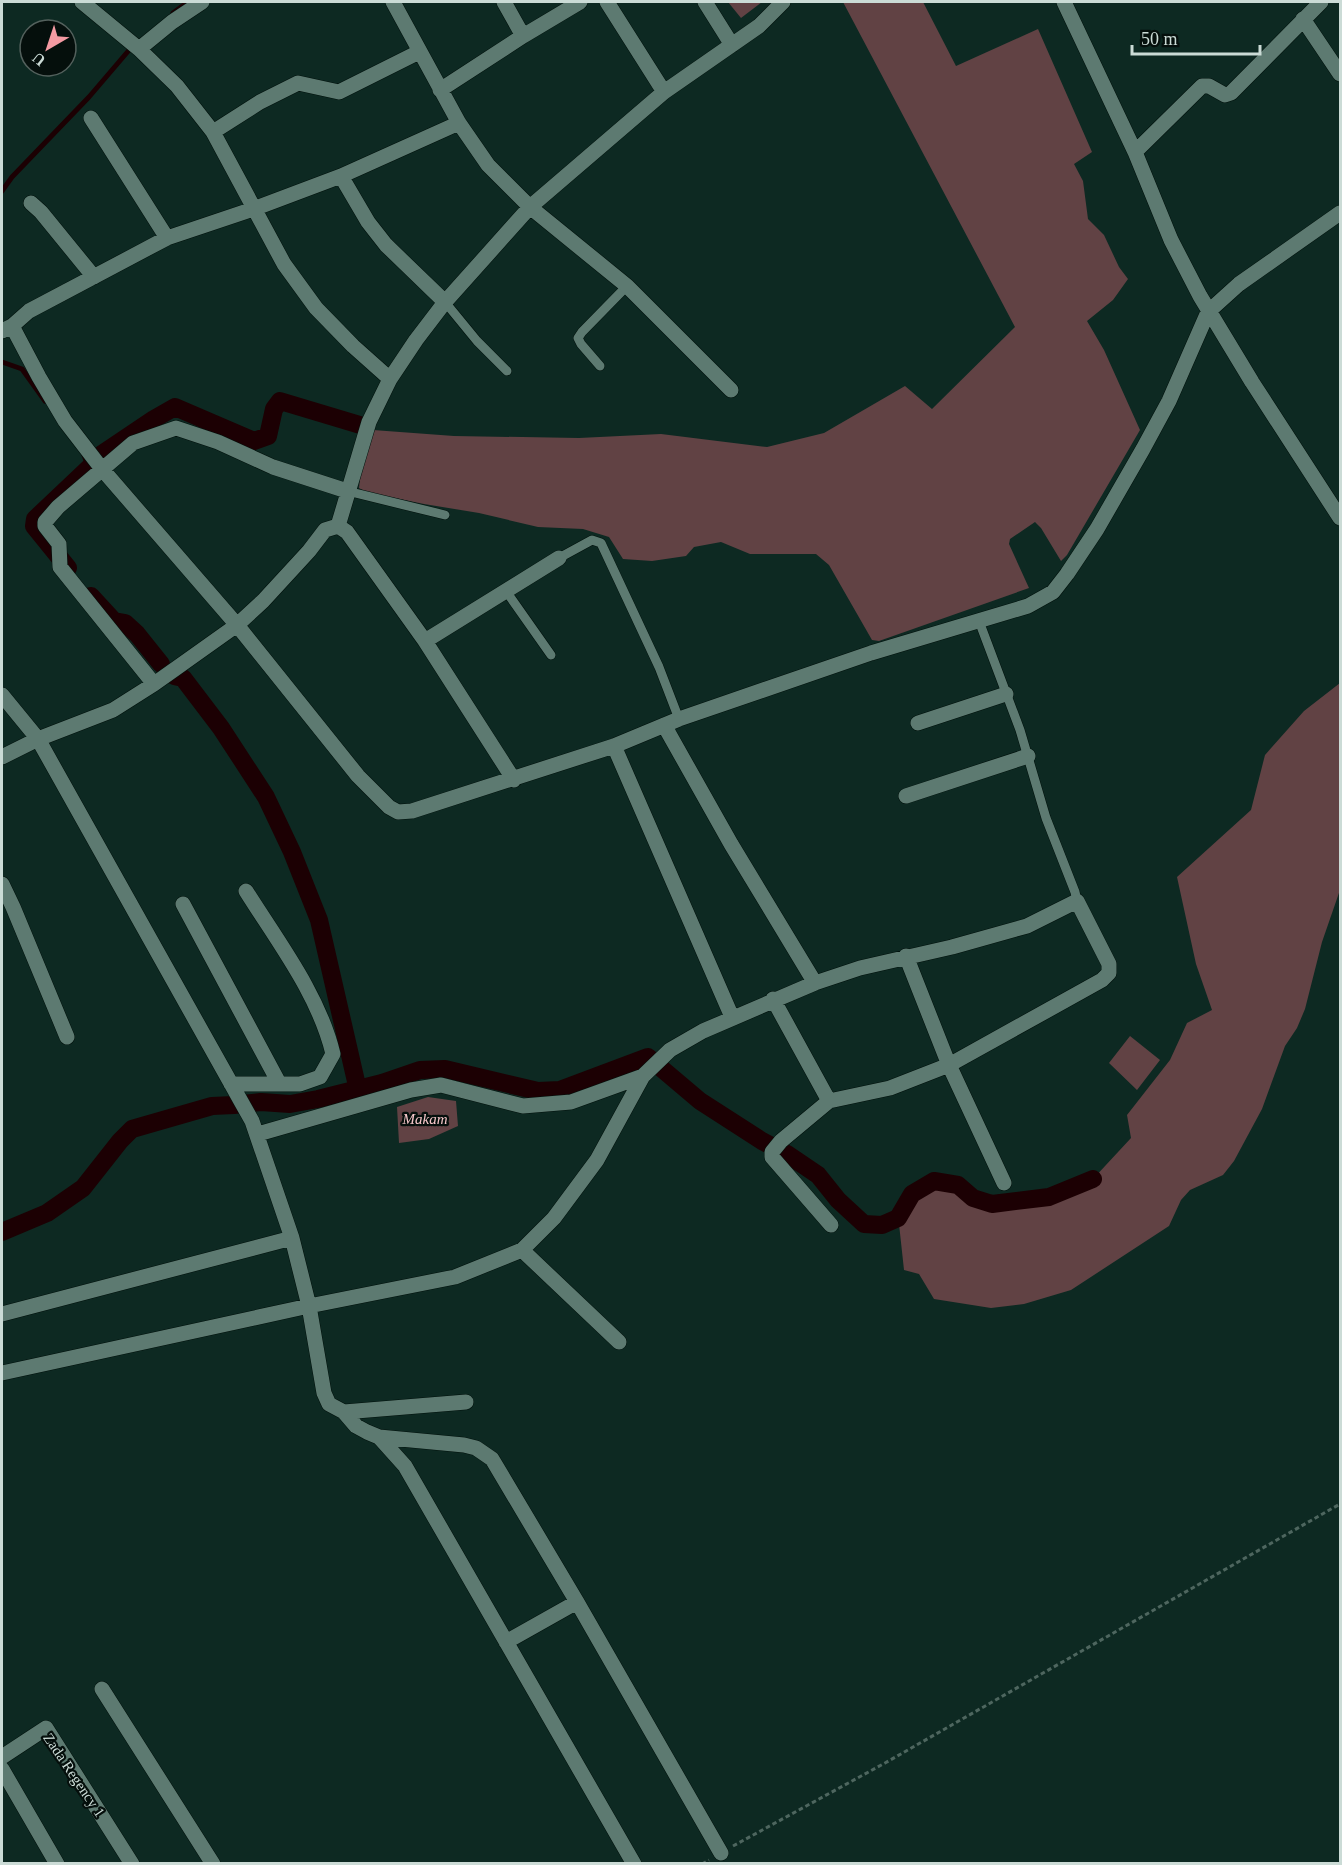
<svg xmlns="http://www.w3.org/2000/svg" width="1342" height="1865" font-family="Georgia,serif">
  <rect width="100%" height="100%" fill="#0d2922"/>
  <path fill="#614244" d="M728,2H762L741,18Z
    M843,2H923L956,66L1038,29L1092,152L1074,164L1083,181L1088,219L1104,235L1119,267L1128,279L1113,300L1087,321L1104,350L1140,430L1067,555L1061,561L1041,528L1035,522L1010,539L1009,544L1029,588L879,641L872,640L829,565L816,554H750L721,542L694,547L686,556L652,561L623,559L609,537L583,529L538,527L479,513L424,504L366,492L359,488L362,461L373,430L454,436L579,438L661,434L767,447L824,433L905,386L932,409L1015,327Z
    M1340,683V890L1322,942L1305,1009L1297,1028L1285,1046L1262,1109L1234,1161L1223,1175L1190,1190L1181,1200L1169,1226L1071,1290L1024,1304L991,1308L934,1299L919,1274L904,1270L899,1224L917,1198L936,1188L958,1194L972,1206L993,1210L1050,1202L1095,1183L1093,1179L1131,1138L1127,1115L1170,1060L1187,1023L1212,1010L1196,964L1177,877L1251,810L1265,755L1304,711Z
    M1130,1036L1160,1060L1137,1090L1109,1063Z
    M428,1097L456,1101L458,1126L429,1139L399,1143L397,1107Z"/>
  <g fill="none" stroke-linecap="round" stroke-linejoin="round">
    <path stroke="#1c0003" stroke-width="5" d="M173,13L188,2
      M2,191L12,177L89,97L130,49
      M2,362L22,369L45,401
      M84,455L89,468"/>
    <path stroke="#1c0003" stroke-width="18" d="M102,454L154,419L175,407L254,441L268,436L274,409L280,401L360,425
      M68,568L34,526L35,519L92,465
      M91,596L114,621L125,623L137,634L161,664
      M174,676L183,678L221,728L266,797L292,852L319,920L358,1090
      M2,1232L47,1213L83,1188L120,1141L132,1129L212,1106L234,1105L261,1102L290,1104L318,1099L382,1083L420,1070L445,1069L538,1091L560,1090L648,1057L700,1101L762,1141L787,1154L818,1175L838,1200L864,1224L882,1225L898,1218L912,1194L934,1181L958,1185L973,1198L992,1204L1049,1197L1093,1179"/>
    <g stroke="#00110c" stroke-width="10">
      <path id="lane" d="M445,302L477,341L507,371
        M600,366L581,344L578,338L582,332L627,286
        M347,491L445,515
        M559,558L592,540L601,543L659,667L679,719
        M506,591L551,655
        M979,621L1020,730L1046,818L1075,892L1077,901"/>
    </g>
    <g stroke="#00110c" stroke-width="16">
      <path id="street" d="M82,2L139,49L177,86L213,132L284,264L316,308L353,346L390,379
        M393,2L459,123L488,165L530,207L627,286L731,390
        M607,2L664,92
        M705,2L732,45
        M1064,2L1135,152L1171,240L1200,296L1252,382L1340,518
        M1303,19L1340,74
        M523,36L580,2
        M139,49L172,22L202,2
        M440,90L523,36L504,2
        M91,118L167,238
        M213,132L260,102L298,83L339,92L419,52
        M1135,152L1202,86H1209L1225,95L1231,93L1321,2
        M341,176L368,222L386,245L445,302
        M31,203L41,212L94,277
        M12,326L39,377L65,421L102,469L237,625L358,776L389,807L398,812L412,811L614,746L679,719L871,653L1028,606L1053,592L1067,574L1097,529L1143,449L1169,401L1208,312L1239,284L1340,213
        M2,331L12,326L29,311L167,238L256,208L341,176L459,123
        M338,526L369,422L390,379L416,340L445,302L530,207L664,92L759,26L783,2
        M425,641L559,558
        M154,684L60,567L59,544L45,526V522L58,507L133,443L176,428L218,442L273,467L347,491
        M2,695L38,739L252,1121L292,1238L309,1306L2,1373
        M918,723L1006,694
        M664,725L731,844L815,983
        M614,746L732,1017
        M2,757L38,739L113,710L154,684L237,625L263,601L309,551L325,530L338,526L347,532L425,641L514,780
        M906,796L1028,756
        M2,884L13,907L67,1037
        M183,904L279,1083
        M906,956L949,1065L1004,1183
        M773,999L829,1101
        M231,1084H300L320,1077L333,1054C319,995 278,942 246,891
        M258,1134L411,1090L441,1085L523,1106L571,1102L643,1076
        M522,1250L619,1342
        M2,1314L292,1238
        M466,1402L344,1412L329,1404L324,1393L309,1306L455,1277L522,1250L554,1218L597,1160L643,1076L670,1050L703,1031L815,983L860,968L952,947L1027,926L1077,901L1109,964V973L1102,980L949,1065L890,1088L829,1101L781,1141L772,1152V1157L831,1225
        M344,1412L356,1426L367,1432L379,1437L405,1466L634,1864
        M379,1437L464,1445L476,1448L492,1459L577,1602L721,1853
        M506,1642L577,1602
        M102,1689L213,1864
        M2,1757L46,1728L132,1864
        M2,1769L57,1864"/>
    </g>
    <path stroke="#4e665f" stroke-width="3" stroke-dasharray="4.5 3" stroke-linecap="butt" d="M733,1846L885,1763L1340,1504
      M702,1864L709,1860"/>
    <use href="#lane" stroke="#5d7a71" stroke-width="9"/>
    <use href="#street" stroke="#5d7a71" stroke-width="15"/>
  </g>
  <g text-anchor="middle" stroke-width="4.5" stroke-linejoin="round" paint-order="stroke">
    <g font-size="15" font-style="italic" fill="#f5c6c9" stroke="#050f0c">
      <text x="425" y="1124">Makam</text>
    </g>
    <g font-size="15" fill="#cbdbd6" stroke="#050f0c">
      <text transform="translate(74 1775) rotate(56)" y="5">Zada Regency 1</text>
    </g>
  </g>
  <rect width="1342" height="1865" fill="none" stroke="#cbdbd6" stroke-width="6"/>
  <g transform="translate(48 48) rotate(219)"><circle r="28" fill="#050f0c" stroke="#54615d" stroke-width="1.5"/>
  <path d="M0-4.5L10 22L0 15L-10 22Z" fill="#f49aa2"/>
  <text y="-9" font-size="16" font-weight="bold" text-anchor="middle" fill="#cbdbd6">U</text>
  </g>
  <path d="M1132 45v9h128v-9" fill="none" stroke="#cbdbd6" stroke-width="3"/>
  <text x="1141" y="45" font-size="18" fill="#cbdbd6" stroke="#050f0c" stroke-width="4.5" paint-order="stroke">50 m</text>
</svg>
